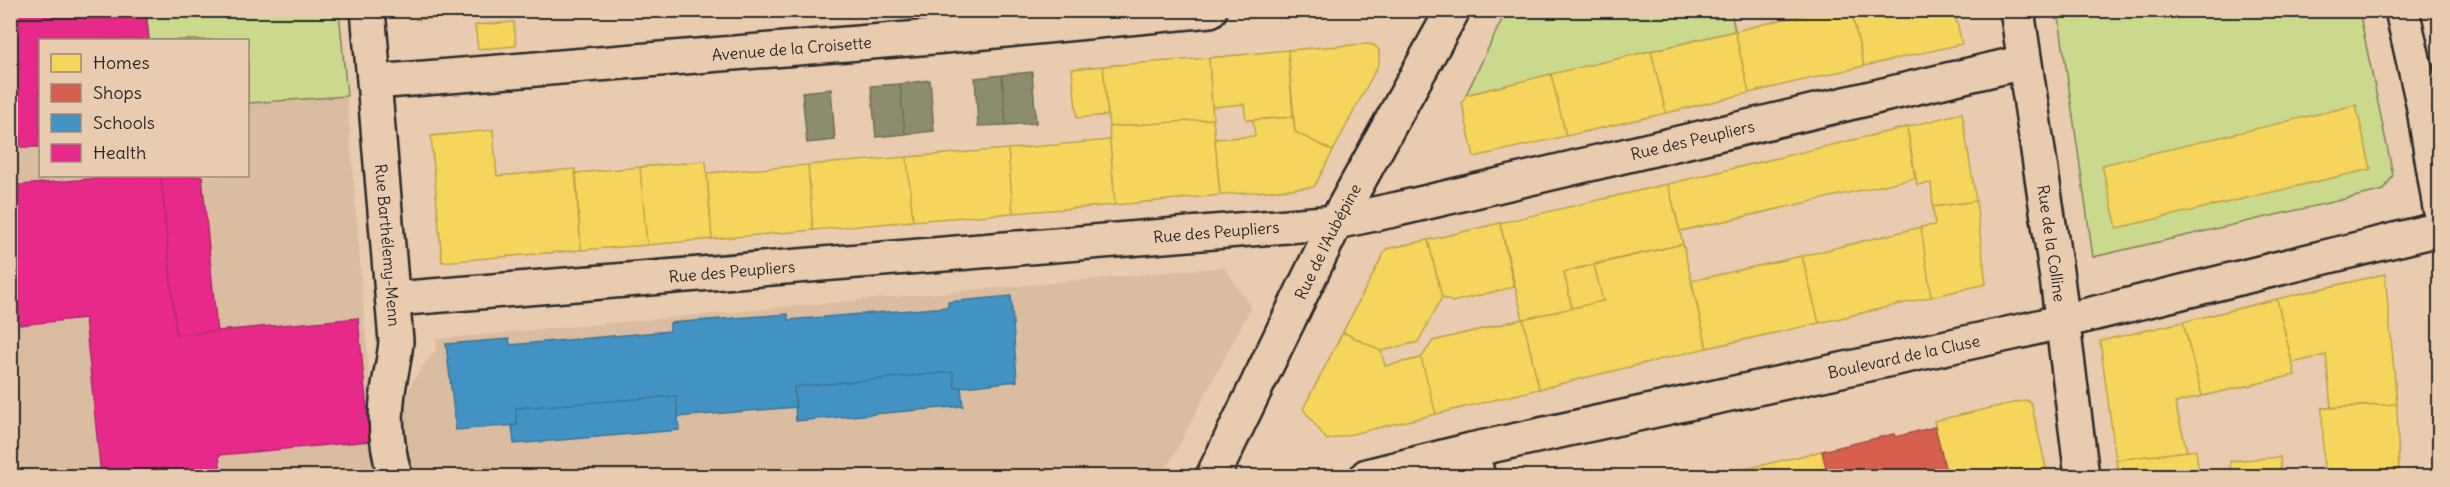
<svg xmlns="http://www.w3.org/2000/svg" width="2450" height="487" font-family="Delius,sans-serif">
  <rect width="100%" height="100%" fill="#e9cbaf"/>
  <filter id="ink" filterUnits="userSpaceOnUse"><feTurbulence type="fractalNoise" baseFrequency=".0167" numOctaves="2"/><feDisplacementMap in="SourceGraphic" scale="12" xChannelSelector="R" yChannelSelector="G"/><feConvolveMatrix kernelMatrix="1 2 1 2 8 2 1 2 1" color-interpolation-filters="sRGB"/></filter>
  <g filter="url(#ink)">
    <path fill="#dabca0" fill-rule="evenodd" d="M10,11H340L377,476H11ZM40,40H248V176H40Z
      M1224,267L1251,307L1168,466L1140,475L1119,476H414L400,437L406,395L419,371L436,350V339Z"/>
    <path fill="#cbd98c" stroke="#7b825c" stroke-width="1.5" d="M1521,10L1731,11L1735,31L1466,95L1504,15Z
      M146,11H339L347,96L248,103V40H149Z
      M2058,11H2359L2393,175L2384,190L2093,257Z"/>
    <path fill="#f6d55c" stroke="#b9a24d" stroke-width="1.5" d="M415,10H464V15L416,20Z
      M531,10H605V12L532,17Z
      M1823,10H1851L1864,66L1749,93L1735,31Z
      M1851,10H1954L1962,44L1864,66Z
      M514,22L516,46L478,49L475,25Z
      M1735,31L1749,93L1666,113L1651,51Z
      M1365,44L1374,45L1379,50V63L1333,151L1295,132L1288,50Z
      M1288,50L1293,117L1246,120L1244,104L1212,107L1209,58Z
      M1651,51L1666,113L1566,136L1551,74Z
      M1209,58L1213,119L1109,127L1103,66Z
      M1103,66L1108,115L1077,118L1072,69Z
      M1551,74L1566,136L1474,157L1462,103L1466,95Z
      M2356,105L2371,169L2117,228L2102,165Z
      M1962,113L1976,201L1933,207L1931,183L1917,185L1907,127Z
      M1293,117L1295,132L1333,151L1314,187L1220,195L1215,139L1255,136L1253,120Z
      M1213,119L1220,195L1115,205L1109,127Z
      M1907,127L1915,178L1680,231L1668,184Z
      M493,130L497,176L575,169L581,250L442,262L431,136Z
      M1110,140L1115,205L1013,213L1008,149Z
      M1008,149L1013,213L913,221L907,157Z
      M907,157L913,221L813,230L808,165Z
      M706,161L712,239L647,245L640,167Z
      M808,165L813,230L712,239L707,173Z
      M640,167L647,245L581,250L576,173Z
      M1668,184L1683,244L1564,272L1572,308L1523,319L1500,223Z
      M1976,201L1986,284L1931,297L1921,227L1935,225L1933,207Z
      M1500,223L1514,287L1452,302L1442,297L1428,240Z
      M1921,227L1931,297L1819,323L1802,256Z
      M1428,240L1442,297L1418,342L1381,351L1343,332L1386,249Z
      M1683,244L1707,348L1539,389L1523,319L1603,301L1594,264Z
      M1802,256L1819,323L1707,348L1691,281Z
      M1594,264L1603,301L1572,308L1564,272Z
      M2385,274L2397,404L2331,408L2326,355L2292,363L2277,299Z
      M2277,299L2295,375L2202,396L2183,322Z
      M1523,319L1539,389L1436,414L1421,358L1433,341Z
      M2183,322L2202,396L2175,403L2187,451L2116,460L2100,341Z
      M1343,332L1381,351L1385,366L1421,358L1436,414L1327,440L1303,409Z
      M2026,400L2031,403L2048,476H1947L1934,421Z
      M2397,404L2399,476H2324L2322,408Z
      M2196,450L2199,476H2118L2116,460Z
      M1822,451L1828,476H1733L1732,472Z
      M2280,457L2281,476H2231L2230,461Z"/>
    <path fill="#d6604d" stroke="#a35043" stroke-width="1.5" d="M1935,427L1947,476H1828L1822,451L1894,434L1895,437Z"/>
    <path fill="#4393c3" stroke="#3c7495" stroke-width="1.5" d="M1011,296L1017,381L955,388L953,372L794,387L796,407L678,417L676,396L516,408L517,425L456,430L446,344L509,339L510,345L670,331V323L788,314V320L948,307V302Z
      M953,372L955,388L961,387L963,406L796,421L794,387Z
      M676,396L679,430L514,444L512,425H517L516,408Z"/>
    <path fill="#e7298a" stroke="#af2a6e" stroke-width="1.5" d="M10,10H146L149,40H40V147H21Z
      M123,176H202L217,331L358,318L370,441L219,455L221,476H101L85,318L20,325L10,225V186Z
      M123,176H161L176,335L358,318L370,441L219,455L221,476H101L85,318L20,325L10,225V186Z"/>
    <path fill="#8c8c6e" stroke="#6f6f5a" stroke-width="1.5" d="M1032,72L1036,123L1006,125L1002,75Z
      M1002,75L1006,125L978,126L975,78Z
      M930,80L934,131L905,134L900,84Z
      M900,84L905,134L876,137L871,86Z
      M831,89L835,140L807,143L802,92Z"/>
    <g fill="none" stroke-linecap="round" stroke-linejoin="round">
      <g stroke="#2b2b2b" stroke-width="38">
        <g id="minor">
          <path id="s1" d="M368,10L396,341C395,358 390,375 388,392C384,420 387,449 395,476"/>
          <path id="s2" d="M2017,10L2057,278L2082,476"/>
          <path d="M2402,10L2423,103L2440,208"/>
          <path id="s3" d="M375,82L945,36L1210,10"/>
          <path id="s4" d="M394,299L1336,222L1398,209L2024,62"/>
          <path d="M1471,450L1478,476"/>
          <path id="s5" d="M1213,476L1336,222L1453,10"/>
          <path id="s6" d="M1367,476L1471,450L2026,330L2440,229"/>
        </g>
      </g>
      <path stroke="#2b2b2b" stroke-width="4" stroke-dasharray="1.5 4.5" stroke-linecap="butt" d="M2055,18L2104,10"/>
      <use href="#minor" stroke="#e9cbaf" stroke-width="33"/>
    </g>
  </g>
  <g text-anchor="middle" stroke-width="6" stroke-linejoin="round" paint-order="stroke">
    <g font-size="16" fill="#2b2b2b" stroke="#e9cbaf">
      <text dy="6" stroke="none"><textPath href="#s3" startOffset="418">Avenue de la Croisette</textPath></text>
      <text dy="6" stroke="none"><textPath href="#s4" startOffset="1311">Rue des Peupliers</textPath></text>
      <text dy="6" stroke="none"><textPath href="#s4" startOffset="825">Rue des Peupliers</textPath></text>
      <text dy="6" stroke="none"><textPath href="#s5" startOffset="261">Rue de l'Aubépine</textPath></text>
      <text dy="6" stroke="none"><textPath href="#s2" startOffset="236">Rue de la Colline</textPath></text>
      <text dy="6" stroke="none"><textPath href="#s1" startOffset="236">Rue Barthélemy-Menn</textPath></text>
      <text dy="6" stroke="none"><textPath href="#s4" startOffset="339">Rue des Peupliers</textPath></text>
      <text dy="6" stroke="none"><textPath href="#s6" startOffset="550">Boulevard de la Cluse</textPath></text>
    </g>
  </g>
  <rect width="2450" height="487" fill="none" stroke="#e9cbaf" stroke-width="36"/>
  <rect x="18" y="18" width="2414" height="451" fill="none" stroke="#2b2b2b" stroke-width="2" filter="url(#ink)"/>
  <rect x="39" y="39" width="210" height="138" fill="#e9cbaf" stroke="#9d8b7a" stroke-width="1.5"/>
  <rect x="51" y="54" width="30" height="18" fill="#f6d55c" stroke="#9d8b7a" stroke-width="1.5"/>
  <text x="93" y="69" font-size="18" fill="#2b2b2b">Homes</text>
  <rect x="51" y="84" width="30" height="18" fill="#d6604d" stroke="#9d8b7a" stroke-width="1.5"/>
  <text x="93" y="99" font-size="18" fill="#2b2b2b">Shops</text>
  <rect x="51" y="114" width="30" height="18" fill="#4393c3" stroke="#9d8b7a" stroke-width="1.5"/>
  <text x="93" y="129" font-size="18" fill="#2b2b2b">Schools</text>
  <rect x="51" y="144" width="30" height="18" fill="#e7298a" stroke="#9d8b7a" stroke-width="1.5"/>
  <text x="93" y="159" font-size="18" fill="#2b2b2b">Health</text>
</svg>
